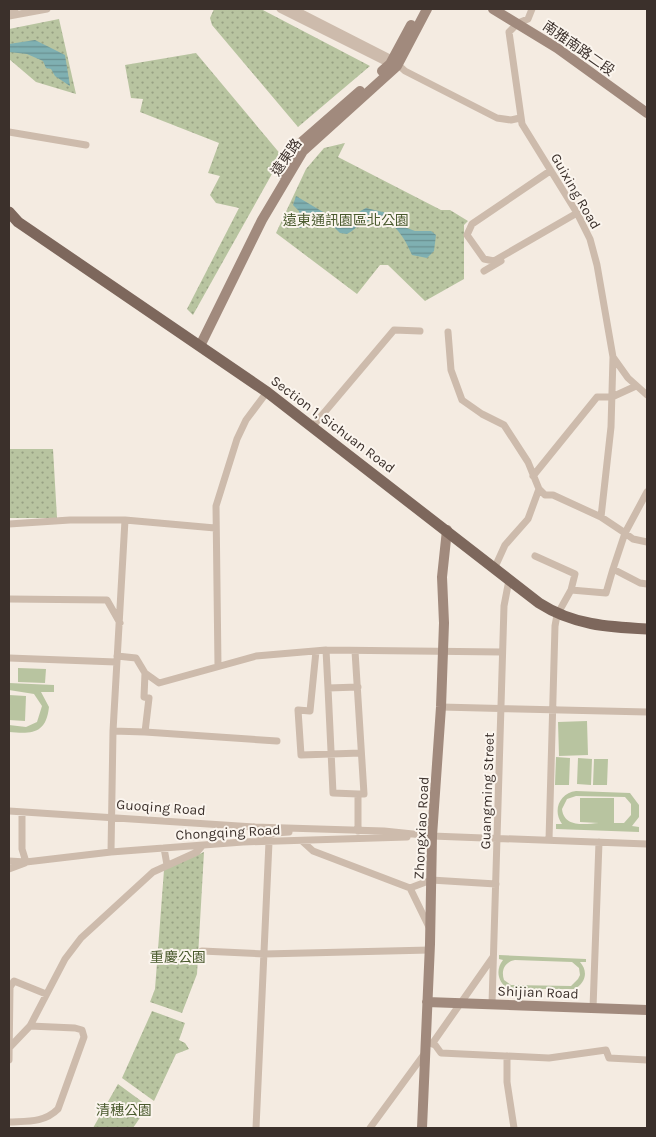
<svg xmlns="http://www.w3.org/2000/svg" width="656" height="1137" font-family="Karla,'Noto Sans TC',sans-serif">
  <defs>
    <pattern id="park-dots" width="8" height="8" patternUnits="userSpaceOnUse" patternTransform="scale(1.25)"><rect width="8" height="8" fill="#b8c4a0"/><path d="M2 2h.1M6 6h.1" fill="none" stroke="#97a083" stroke-width="1.8" stroke-linecap="round"/></pattern>
    <pattern id="water-rules" width="6" height="5" patternUnits="userSpaceOnUse" patternTransform="scale(1.25)"><rect width="6" height="5" fill="#7fb0b2"/><path d="M0 2.5h6" fill="none" stroke="#699091"/></pattern>
  </defs>
  <rect width="100%" height="100%" fill="#f4ebe1"/>
  <path fill="#b8c4a0" fill-rule="evenodd" d="M18,668L46,669L45,683L18,682Z
    M9,683L54,685V692H41L49,707C46,734 32,734 9,732V725L26,727L37,722L42,706L34,694L9,690Z
    M9,695L26,696L25,721L9,720Z
    M587,721L588,755L559,756L558,722Z
    M556,757L570,758L569,785H555Z
    M578,758L592,759L591,785L577,784Z
    M594,759H608L607,785H593Z
    M576,791L630,793L639,805V817L632,826L639,827V832L556,829V824H562C552,810 560,793 576,791ZM576,796L625,797L631,804V815L624,823H614V798H580V822L599,823C585,824 564,828 562,809L567,799Z
    M499,955L586,959V962H580C589,972 585,984 574,989H508C498,982 495,970 503,960L499,959ZM515,960L572,962L579,968L580,975L578,979L571,986L511,985L504,980C501,971 504,962 515,960Z"/>
  <path fill="url(#park-dots)" d="M214,9H261L370,66L298,127L212,25L210,18Z
    M59,19L76,94L36,82L9,59V29Z
    M196,53L282,156L193,315L187,309L239,208L216,203L210,195L220,176L208,173L219,143L140,112L143,99L131,98L125,65Z
    M345,143L338,157L441,210H450L468,221L464,225V279L425,301L388,265H380L357,294L276,233L306,169L324,148Z
    M9,449H53L57,518H9Z
    M204,852L197,974L182,1013L150,1002L155,989L164,870Z
    M152,1011L185,1023L179,1040L185,1043L189,1049L176,1054L154,1101L122,1078Z
    M118,1084L148,1106L133,1128H93Z"/>
  <path fill="url(#water-rules)" d="M35,40L65,55L70,86L55,76L51,69L46,68L43,61L27,54L9,52V44Z
    M296,196L340,222L366,208L395,215L407,228L415,231H431L436,235L434,251L427,258L412,255C403,234 389,211 363,223C357,226 353,231 347,234L340,233L333,226L311,222L306,227L299,228V211L293,205Z"/>
  <g fill="none" stroke-linecap="round" stroke-linejoin="round">
    <path stroke="#cdbbac" stroke-width="7" d="M280,9L392,65
      M294,9L392,59L405,71L497,118L511,120L520,118
      M532,9L528,19L518,23L509,32L522,124L577,213L590,239L597,265L613,357L628,378L647,395
      M9,10L15,9
      M9,16L47,9
      M9,132L86,145
      M550,171L472,224L467,235L484,259L494,261L577,213
      M484,271L501,261
      M448,332L451,370L462,400L482,414L504,425L528,462L539,489L545,495H553L601,517L625,533L647,492
      M312,427L394,330L420,331
      M533,476L597,397H612L636,386
      M601,517L611,427L613,357
      M9,524L70,520H125L215,528
      M647,542L633,539L625,533L613,569L640,583L647,584
      M535,556L575,574L571,590
      M495,567L505,545L528,519L539,489
      M9,599L107,600L120,623
      M326,650L328,688
      M316,651L310,711L298,710L301,755L361,753
      M355,651L364,794H358V831
      M9,658L116,662
      M218,666L216,506L237,439L246,420L267,392
      M145,673L159,683L256,656L326,650L502,652
      M358,687L328,688L333,793L358,794
      M441,707L647,712
      M113,731L145,732L149,698L144,697L145,673L136,658L117,656
      M145,732L277,741
      M9,811L254,827L384,831L432,836L647,844
      M22,812V849L26,862
      M254,827L269,842L256,1128
      M260,837L275,833L289,832
      M549,840L555,626L557,615L571,590L606,593L613,569
      M302,841L313,851L410,888L430,929
      M164,848L167,865
      M111,852L113,731L125,520
      M9,861L26,862L111,852L243,842L407,837
      M9,869L25,863
      M410,888L431,880L496,884
      M202,951L264,954L430,950
      M10,987L14,981L46,994
      M492,1004L504,606L509,580
      M593,1008L599,842
      M433,1042L441,1053L549,1058L606,1050L609,1058L647,1060
      M432,1044L493,957
      M9,1048L30,1026L65,959L81,938L153,872L197,852L202,846
      M507,1056V1082L514,1128
      M9,1060L10,987
      M9,1122C27,1121 44,1123 58,1109L84,1037L82,1030L75,1028L30,1026
      M370,1128L425,1053"/>
    <path stroke="#a18a7d" stroke-width="10" d="M493,9L557,48L647,113
      M382,71L390,64L411,25
      M281,174L297,146L360,91
      M200,346L262,220L303,151L397,66L427,9
      M427,1002L647,1010
      M422,1128L430,944L432,836L441,707L444,623L442,577L447,530"/>
    <path stroke="#7d675c" stroke-width="11" d="M9,212L18,222L267,392L539,603C573,625 608,627 647,629"/>
  </g>
  <g text-anchor="middle" stroke-width="4" stroke-linejoin="round" paint-order="stroke">
    <g font-size="14" fill="#3b302b" stroke="#fbf5ee">
      <text transform="translate(579 48) rotate(35)" y="5">南雅南路二段</text>
      <text transform="translate(286 157) rotate(-55)" y="5">遠東路</text>
      <text transform="translate(576 191) rotate(60)" y="5">Guixing Road</text>
      <text transform="translate(333 424) rotate(37)" y="5">Section 1, Sichuan Road</text>
      <text transform="translate(487 791) rotate(-88)" y="5">Guangming Street</text>
      <text transform="translate(161 807) rotate(4)" y="5">Guoqing Road</text>
      <text transform="translate(421 828) rotate(-87)" y="5">Zhongxiao Road</text>
      <text transform="translate(228 832) rotate(-3)" y="5">Chongqing Road</text>
      <text transform="translate(538 992) rotate(2)" y="5">Shijian Road</text>
    </g>
    <g font-size="14" fill="#4a5a2e" stroke="#fbf5ee">
      <text x="346" y="225">遠東通訊園區北公園</text>
      <text x="178" y="962">重慶公園</text>
      <text x="124" y="1115">清穗公園</text>
    </g>
  </g>
  <rect width="656" height="1137" fill="none" stroke="#3b302b" stroke-width="20"/>
</svg>
